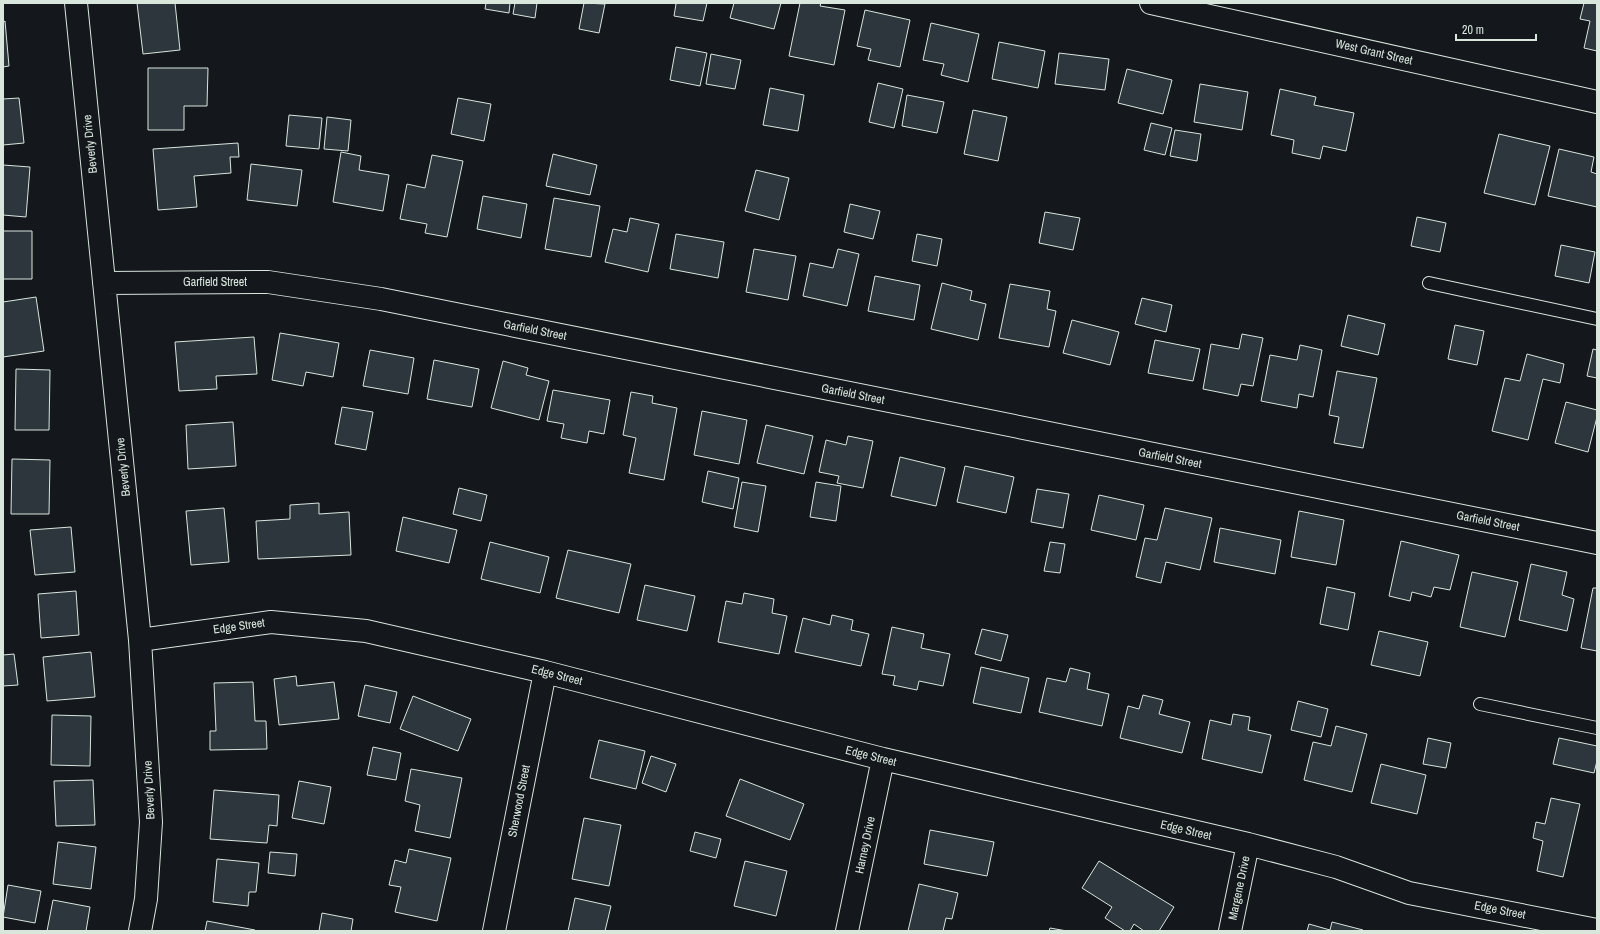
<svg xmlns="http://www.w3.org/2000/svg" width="1600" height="934" font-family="'Archivo Narrow',sans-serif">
  <rect width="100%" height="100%" fill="#14181c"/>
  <path fill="#2c363c" stroke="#d8e6dc" d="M137,3H175L180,50L143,54Z
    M486,3H510L509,13L485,9Z
    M515,3H537L535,18L513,14Z
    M584,3L605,4L599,33L579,29Z
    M673,3H707L703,21L674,16L676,4Z
    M734,3H781L774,29L730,18Z
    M800,3H821L820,6L845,10L834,65L789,56Z
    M1584,3H1597V51L1584,48L1590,21L1580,19Z
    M865,10L910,20L900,67L868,60L871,49L857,46Z
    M5,21L9,66L3,67V22Z
    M931,23L979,34L968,82L941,75L944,64L923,60Z
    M999,42L1045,51L1038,88L992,79Z
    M676,47L707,53L700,86L670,80Z
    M1059,53L1109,59L1105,90L1055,84Z
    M711,54L741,60L735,89L706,84Z
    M148,68H208L207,106H184V130H148Z
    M1127,69L1172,80L1163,114L1118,103Z
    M878,83L903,89L894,128L869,122Z
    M1200,84L1248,92L1242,130L1194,122Z
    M770,88L804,95L798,131L763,125Z
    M1280,89L1316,97L1314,105L1354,113L1346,151L1323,146L1320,159L1292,153L1294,140L1271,135Z
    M907,95L944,102L937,133L902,126Z
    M19,98L24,143L3,145V99Z
    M458,98L491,104L484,141L451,134Z
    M973,110L1007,117L998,161L964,154Z
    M289,115L322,118L319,149L286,146Z
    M327,117L351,120L348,151L324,149Z
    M1151,123L1172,128L1165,155L1144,150Z
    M1175,130L1201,134L1197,161L1170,156Z
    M1499,134L1550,146L1535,205L1484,193Z
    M238,143L239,157H230L231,173L194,176L197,207L158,210L153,149Z
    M1559,149L1594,157L1591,172L1597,174V207L1548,196Z
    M341,152L361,156L359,170L389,175L383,211L333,202Z
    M553,154L597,165L590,195L546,186Z
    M432,155L463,161L447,237L425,233L427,224L400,219L407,184L425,188Z
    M251,164L302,170L297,206L247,200Z
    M3,165L30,167L26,217L3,215Z
    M756,170L789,178L779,220L745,211Z
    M483,196L527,204L521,238L477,229Z
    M554,198L600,206L591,257L545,249Z
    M850,204L880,211L873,239L844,232Z
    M1045,212L1080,218L1073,250L1039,243Z
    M1417,217L1446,223L1440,252L1411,246Z
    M630,218L659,224L648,272L605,262L613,229L627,232Z
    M3,231H32V279H3Z
    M676,234L724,242L718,278L670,269Z
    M917,234L942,239L937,266L912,261Z
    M1561,245L1595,252L1589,283L1555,276Z
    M754,249L796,256L788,300L746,292Z
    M838,249L859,254L847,306L803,296L810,263L833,268Z
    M875,276L920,285L914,320L868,311Z
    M942,283L972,291L970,300L986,304L978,340L931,329Z
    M1010,284L1050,291L1047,309L1056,311L1049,347L999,338Z
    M36,297L44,351L3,357V302Z
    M1142,298L1172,305L1166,332L1135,324Z
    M1348,315L1385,324L1378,355L1341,346Z
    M1072,320L1119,332L1110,365L1063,353Z
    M1455,325L1484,331L1477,365L1448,359Z
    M280,333L339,343L333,377L306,372L303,386L272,380Z
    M1242,334L1263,338L1253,386L1241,384L1238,396L1203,389L1211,344L1239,349Z
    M254,337L257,374L216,376L217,389L179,391L175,342Z
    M1155,340L1200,349L1193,381L1148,373Z
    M1300,345L1322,350L1313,397L1299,394L1297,408L1261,401L1270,355L1297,360Z
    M1593,349L1597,350V378L1587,376Z
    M370,350L414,358L408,394L363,386Z
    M1527,354L1564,364L1560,383L1543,379L1528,440L1492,431L1505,378L1520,381Z
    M434,360L479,369L472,407L427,399Z
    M503,361L528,368L526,375L549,381L539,420L491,408Z
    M16,369L50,370L49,430H15Z
    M1337,371L1377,378L1363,448L1334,443L1339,417L1329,415Z
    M553,390L610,400L604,434L589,431L587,443L561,438L564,424L547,421Z
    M631,392L653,396L652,403L677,408L664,480L629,473L636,438L623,435Z
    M1566,402L1597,410V417L1588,452L1555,443Z
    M342,407L373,412L366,450L335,444Z
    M702,411L747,420L739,464L694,455Z
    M233,422L236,466L188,469L186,425Z
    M766,425L813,436L804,474L757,463Z
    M848,436L873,441L863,488L837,483L839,476L819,472L826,440L846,445Z
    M900,457L945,468L936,506L891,496Z
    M12,459L50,460L49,514H11Z
    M965,466L1014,477L1006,513L957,502Z
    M708,471L739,478L733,509L702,502Z
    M742,482L766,486L758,532L734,527Z
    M816,482L841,486L836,521L810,517Z
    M459,488L487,495L481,521L453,514Z
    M1037,489L1069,494L1063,528L1031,522Z
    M1099,495L1144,505L1136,540L1091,530Z
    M319,503V514L349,512L351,555L258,559L256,521L290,519V505Z
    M224,508L229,562L191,565L186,511Z
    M1165,508L1212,518L1200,570L1166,562L1161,583L1136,577L1145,538L1157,540Z
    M1299,511L1344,520L1336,565L1291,557Z
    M403,517L457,530L449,563L396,551Z
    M71,527L75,572L35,575L30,530Z
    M1220,528L1281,540L1275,574L1214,562Z
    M1401,541L1459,555L1450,590L1434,587L1431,597L1412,592L1410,601L1389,596Z
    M490,542L549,557L540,593L481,579Z
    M1050,542L1065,544L1060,573L1044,571Z
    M568,550L631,564L619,613L556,598Z
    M1531,564L1567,572L1562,595L1574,599L1567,631L1519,620Z
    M1472,572L1518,582L1505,637L1460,627Z
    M645,585L695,596L687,631L637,620Z
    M1327,587L1355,593L1348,630L1320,624Z
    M1593,588H1597V651L1581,648Z
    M76,591L79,635L41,638L38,594Z
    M744,593L774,599L772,613L787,616L779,654L718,642L726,601L742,604Z
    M832,615L853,620L851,630L869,634L861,666L795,652L803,618L830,625Z
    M892,627L924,634L921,648L950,654L943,686L919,681L917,690L893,685L895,676L882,674Z
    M982,629L1008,635L1001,661L975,654Z
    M1379,631L1428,642L1420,676L1371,665Z
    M91,652L95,697L47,701L43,657Z
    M14,654L18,685L3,686V655Z
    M981,667L1029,678L1021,713L973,703Z
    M1070,668L1090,673L1087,689L1109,694L1102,726L1039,712L1047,678L1066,682Z
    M296,676L297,686L334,682L339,719L279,725L274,679Z
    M253,682L255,721H266L267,749L210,750V731H216L214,683Z
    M365,685L397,692L390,723L358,716Z
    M1143,695L1163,700L1159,714L1190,722L1182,753L1120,738L1128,706L1139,709Z
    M413,696L471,719L458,751L400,729Z
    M1298,701L1328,709L1321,737L1291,730Z
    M1233,714L1250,717L1248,730L1271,735L1262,773L1202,759L1210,720L1231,725Z
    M52,715L91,716L90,766L51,765Z
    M1336,726L1367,734L1352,792L1304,780L1313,742L1331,746Z
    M1428,738L1451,743L1446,768L1423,764Z
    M1559,738L1597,746V761L1594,773L1553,764Z
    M599,740L645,751L636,789L590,778Z
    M373,747L401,753L396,780L367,775Z
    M651,756L676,764L666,792L642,783Z
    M1381,764L1426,775L1417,814L1371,803Z
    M411,769L462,778L450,838L415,831L420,805L405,801Z
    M740,779L804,804L790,840L726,816Z
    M93,780L95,825L56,826L54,781Z
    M299,781L331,787L324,824L292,818Z
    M214,790L279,795L277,826L269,825L267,843L210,839Z
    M1551,798L1580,804L1563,877L1537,871L1543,841L1533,838L1536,822L1545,824Z
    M584,818L621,825L609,886L572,879Z
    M930,830L994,842L987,876L924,864Z
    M695,832L721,839L716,858L690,851Z
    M58,842L96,847L91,889L53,884Z
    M409,849L451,858L437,921L395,912L401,887L389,885L395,860L406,863Z
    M270,852L297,854L295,876L268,873Z
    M217,859L259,863L256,892H249L248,906L213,902Z
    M745,861L787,871L776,916L734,906Z
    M1099,861L1174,907L1159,931H1144L1134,924L1130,931H1125L1105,918L1112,907L1082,888Z
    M919,884L958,893L952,919L946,918L943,931H908Z
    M8,885L41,891L35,923L3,917Z
    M575,898L611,906L605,931H568Z
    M53,900L90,907L86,931H47Z
    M322,913L353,919L351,931H319Z
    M207,921L255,930V931H205Z
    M1332,922L1363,930V931H1307L1309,924L1330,930Z
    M1050,928L1067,931H1049Z"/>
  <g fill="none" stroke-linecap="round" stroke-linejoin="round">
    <g stroke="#d8e6dc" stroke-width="14">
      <path id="lane" d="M1429,283L1597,319
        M1480,704L1597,728"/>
    </g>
    <g stroke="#d8e6dc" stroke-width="24">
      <path id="street" d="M76,3L140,640L151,822L146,899L140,931
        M1151,3L1597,102
        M104,283L268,282L381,299L1597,543
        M140,640L271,622L366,631L545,672L883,759L1248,844L1336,867L1409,893L1597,930
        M494,931L545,672
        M847,931L883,759
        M1230,931L1248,844"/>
    </g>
    <use href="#lane" stroke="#14181c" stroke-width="12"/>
    <use href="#street" stroke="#14181c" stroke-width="22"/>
  </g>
  <g text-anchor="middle" stroke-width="3" stroke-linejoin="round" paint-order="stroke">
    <g font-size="12" fill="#d8e6dc" stroke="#14181c">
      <text transform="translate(1374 52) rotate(13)" y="4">West Grant Street</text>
      <text transform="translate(90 144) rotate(-96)" y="4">Beverly Drive</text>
      <text x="215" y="286">Garfield Street</text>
      <text transform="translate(535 330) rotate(11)" y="4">Garfield Street</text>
      <text transform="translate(853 394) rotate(11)" y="4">Garfield Street</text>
      <text transform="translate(1170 458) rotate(11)" y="4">Garfield Street</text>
      <text transform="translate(123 467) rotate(-96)" y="4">Beverly Drive</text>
      <text transform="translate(1488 521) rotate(11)" y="4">Garfield Street</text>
      <text transform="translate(239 626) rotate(-8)" y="4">Edge Street</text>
      <text transform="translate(557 675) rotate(14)" y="4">Edge Street</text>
      <text transform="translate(871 756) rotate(14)" y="4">Edge Street</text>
      <text transform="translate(149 790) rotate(-93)" y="4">Beverly Drive</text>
      <text transform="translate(519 801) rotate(-79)" y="4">Sherwood Street</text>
      <text transform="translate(1186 830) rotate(13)" y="4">Edge Street</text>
      <text transform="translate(865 845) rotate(-78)" y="4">Harney Drive</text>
      <text transform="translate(1239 888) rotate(-78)" y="4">Margene Drive</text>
      <text transform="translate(1500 910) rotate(11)" y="4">Edge Street</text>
    </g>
  </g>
  <rect width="1600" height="934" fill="none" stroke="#d8e6dc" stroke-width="8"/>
  <path d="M1456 34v6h80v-6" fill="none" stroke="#d8e6dc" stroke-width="2"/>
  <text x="1462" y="34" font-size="12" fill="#d8e6dc" stroke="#14181c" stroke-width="3" paint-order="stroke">20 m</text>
</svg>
